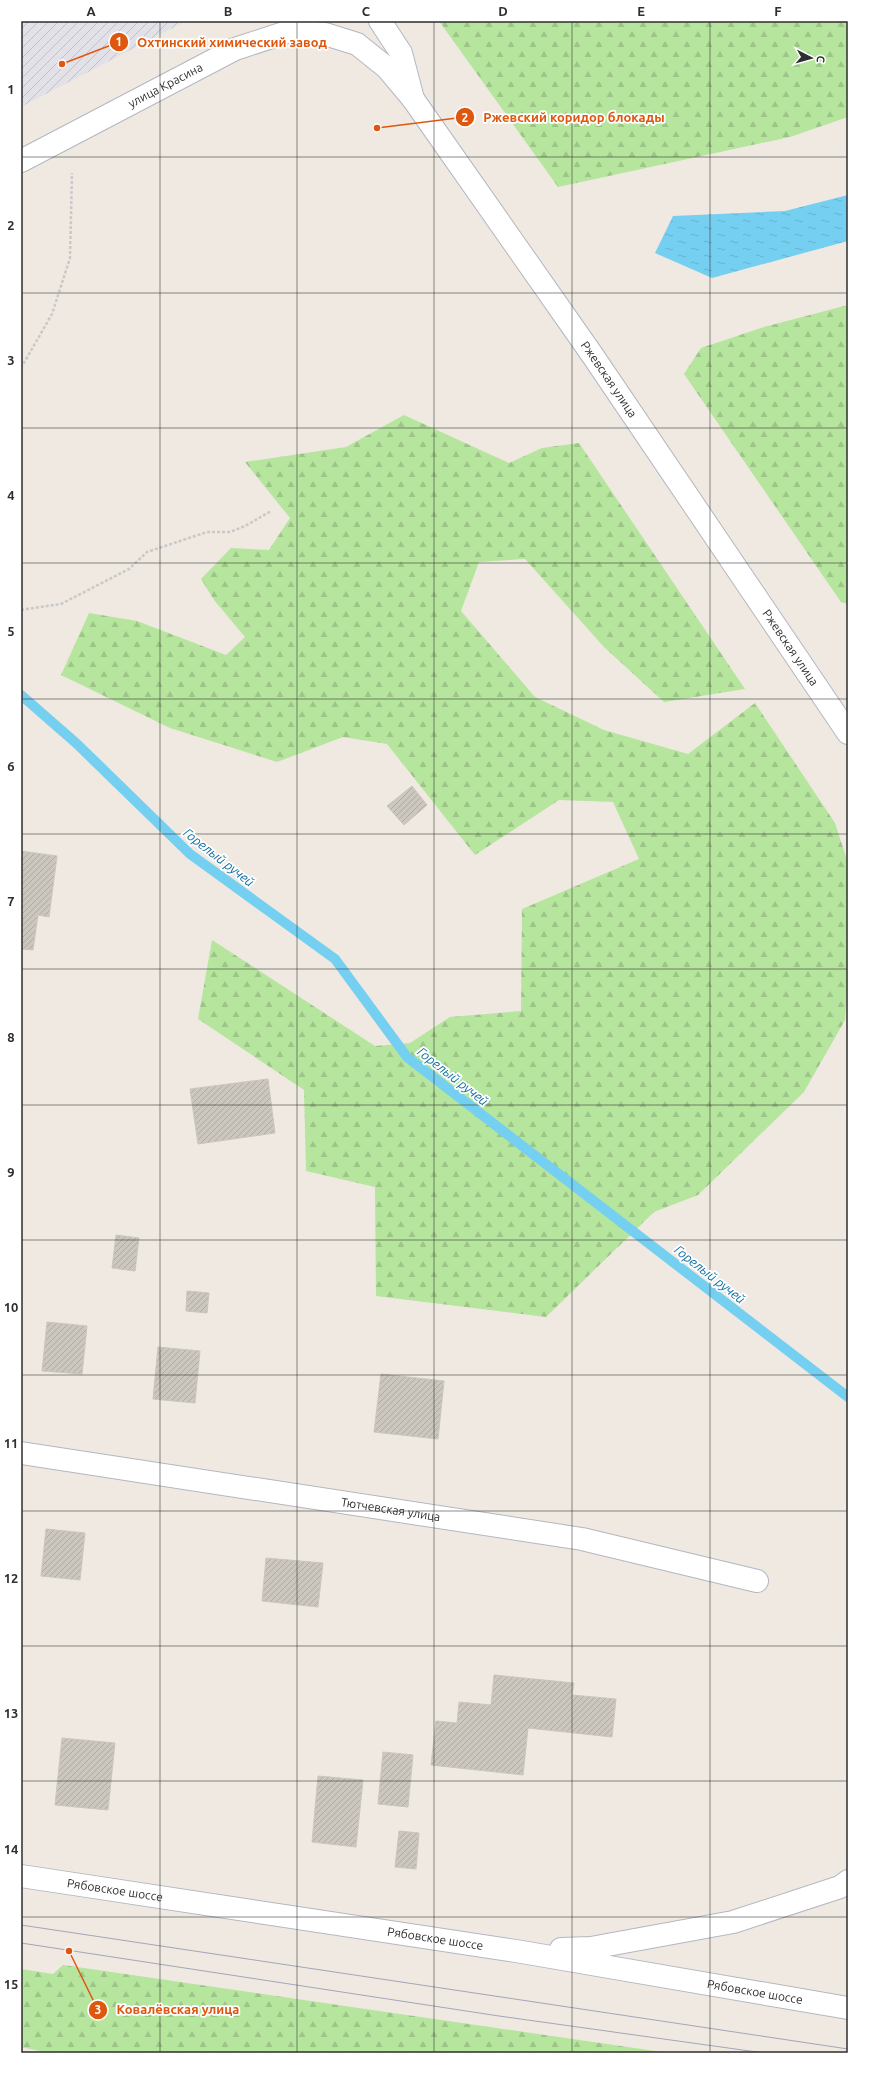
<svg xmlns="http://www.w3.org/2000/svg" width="869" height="2074" font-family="Ubuntu,sans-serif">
  <defs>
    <pattern id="industrial-furrows" width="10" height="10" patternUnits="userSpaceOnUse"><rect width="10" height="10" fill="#e3e1e8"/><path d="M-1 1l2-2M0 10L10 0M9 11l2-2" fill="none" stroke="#c3c1c7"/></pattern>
    <pattern id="forest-firs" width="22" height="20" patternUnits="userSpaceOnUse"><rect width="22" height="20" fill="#b6e59e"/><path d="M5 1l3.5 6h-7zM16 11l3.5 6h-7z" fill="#9dc588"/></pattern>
    <pattern id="water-ripples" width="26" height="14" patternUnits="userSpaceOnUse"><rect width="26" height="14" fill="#75cff0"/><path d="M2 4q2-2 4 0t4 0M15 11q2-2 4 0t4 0" fill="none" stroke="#66b2ce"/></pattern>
    <pattern id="building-hatch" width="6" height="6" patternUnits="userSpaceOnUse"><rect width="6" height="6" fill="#cbc7bf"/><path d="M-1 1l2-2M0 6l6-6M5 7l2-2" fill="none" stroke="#afaba4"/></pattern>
  </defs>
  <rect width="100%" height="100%" fill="#efe9e1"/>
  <path fill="url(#industrial-furrows)" d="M21,21H186L21,107Z"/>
  <path fill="url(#forest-firs)" d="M439,21H848V117L790,137L558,187Z
    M848,305V604L841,602L684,374L701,348L764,327Z
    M404,415L509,463L542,448L579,443L745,689L664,702L604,647L525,559L479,562L461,611L535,697L604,730L688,754L755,703L835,823L848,863V977L845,1020L804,1092L698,1195L654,1212L546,1317L376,1296L375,1187L306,1171L304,1090L198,1019L212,940L375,1046L410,1043L450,1017L521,1011L522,909L639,859L613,802L559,800L475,855L387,744L343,737L277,762L170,728L61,675L89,613L137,621L226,655L245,637L214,600L201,579L231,548L269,550L290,518L245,462L346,447Z
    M63,1965L669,2053H49L21,2047V1969L53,1974Z"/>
  <path fill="url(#water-ripples)" d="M848,195V241L712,278L655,253L673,216L785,211Z"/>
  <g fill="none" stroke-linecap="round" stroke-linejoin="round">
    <path stroke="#75cff0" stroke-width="10" d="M21,695L76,743L190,854L335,959L407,1057L848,1397"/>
  </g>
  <path fill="url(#building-hatch)" stroke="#cbc5ba" d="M412,786L427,805L404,825L387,806Z
    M21,851L57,856L49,917L38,915L33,950L21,949Z
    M268,1079L275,1133L198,1144L190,1089Z
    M116,1235L139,1238L135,1271L112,1268Z
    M187,1291L209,1293L207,1313L186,1311Z
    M47,1322L87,1326L82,1374L42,1371Z
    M158,1347L200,1351L195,1403L153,1399Z
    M381,1374L444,1381L438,1439L374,1432Z
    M46,1529L85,1533L80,1580L41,1576Z
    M266,1558L323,1563L318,1607L262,1601Z
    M494,1675L574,1683L572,1695L616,1699L612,1737L528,1728L523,1775L431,1765L436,1721L457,1723L459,1702L491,1705Z
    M62,1738L115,1743L108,1810L55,1805Z
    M383,1752L413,1755L408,1807L378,1804Z
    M318,1776L363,1780L356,1847L312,1842Z
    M399,1831L419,1833L416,1869L395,1867Z"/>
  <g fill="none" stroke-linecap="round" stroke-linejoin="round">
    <g stroke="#b4b7c1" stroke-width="24">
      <g id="street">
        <path d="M380,21L401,53L413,99"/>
        <path id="s1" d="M21,1453L582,1539L757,1581"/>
      </g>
    </g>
    <g stroke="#b4b7c1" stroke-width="24">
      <g id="secondary">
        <path id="s2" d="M21,161L235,49L290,31L325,34L357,44L387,68L413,99L593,356L848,733"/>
        <path id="s3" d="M21,1876L516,1951L848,2008"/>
        <path d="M561,1949L591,1948L733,1922L840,1887L848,1881"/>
      </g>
    </g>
    <path stroke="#c9c9c9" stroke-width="2.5" stroke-dasharray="3 2" stroke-linecap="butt" d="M21,368L52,314L70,258L72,173
      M21,610L61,604L129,569L147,552L207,532H230L245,526L271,511"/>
    <use href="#street" stroke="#fff" stroke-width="22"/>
    <use href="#secondary" stroke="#fff" stroke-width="22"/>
    <path stroke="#a3a6b8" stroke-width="1" d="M21,1925L848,2049
      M21,1943L499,2016L764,2053"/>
  </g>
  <path fill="none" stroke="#2e2e2e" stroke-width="1" stroke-opacity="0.55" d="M160,21V2053M297,21V2053M434,21V2053M572,21V2053M710,21V2053M21,157H848M21,293H848M21,428H848M21,563H848M21,699H848M21,834H848M21,969H848M21,1105H848M21,1240H848M21,1375H848M21,1511H848M21,1646H848M21,1781H848M21,1917H848"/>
  <g text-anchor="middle" stroke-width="3.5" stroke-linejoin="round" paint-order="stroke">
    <g font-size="12" fill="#2e2e2e" stroke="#fff">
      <text dy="4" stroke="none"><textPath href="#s2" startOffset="163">улица Красина</textPath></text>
      <text dy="4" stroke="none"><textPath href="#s2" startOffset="789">Ржевская улица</textPath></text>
      <text dy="4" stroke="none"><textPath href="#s2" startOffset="1113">Ржевская улица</textPath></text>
      <text dy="4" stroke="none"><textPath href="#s1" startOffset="374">Тютчевская улица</textPath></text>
      <text dy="4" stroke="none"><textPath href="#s3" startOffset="95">Рябовское шоссе</textPath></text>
      <text dy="4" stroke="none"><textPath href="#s3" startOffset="419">Рябовское шоссе</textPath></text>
      <text dy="4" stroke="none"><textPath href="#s3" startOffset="743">Рябовское шоссе</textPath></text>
    </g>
    <g font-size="13" font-style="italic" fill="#0d6fa3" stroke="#fff">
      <text transform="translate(219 857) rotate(38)" y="5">Горелый ручей</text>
      <text transform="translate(453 1076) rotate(38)" y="5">Горелый ручей</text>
      <text transform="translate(710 1274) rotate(38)" y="5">Горелый ручей</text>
    </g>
  </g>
  <path fill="none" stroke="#df570e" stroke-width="1.5" d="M62 64L119 42M377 128L465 117M69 1951L98 2010"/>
  <g fill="#df570e" stroke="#fff" stroke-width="1.5">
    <circle cx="62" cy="64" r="4"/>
    <circle cx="377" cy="128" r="4"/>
    <circle cx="69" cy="1951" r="4"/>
    <circle cx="119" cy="42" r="10"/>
    <circle cx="465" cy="117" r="10"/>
    <circle cx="98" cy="2010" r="10"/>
  </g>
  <g font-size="12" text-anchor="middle" font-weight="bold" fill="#fff">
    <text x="119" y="46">1</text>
    <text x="465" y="122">2</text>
    <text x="98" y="2014">3</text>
  </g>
  <g font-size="13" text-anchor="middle" font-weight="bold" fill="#df570e" stroke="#fff" stroke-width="3.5" stroke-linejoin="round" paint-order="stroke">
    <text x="232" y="47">Охтинский химический завод</text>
    <text x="574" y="122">Ржевский коридор блокады</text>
    <text x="178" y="2014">Ковалёвская улица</text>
  </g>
  <rect width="869" height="2074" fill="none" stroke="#ffffff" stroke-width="44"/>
  <g transform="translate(811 58) rotate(96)" stroke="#ffffff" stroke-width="3" paint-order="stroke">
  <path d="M0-3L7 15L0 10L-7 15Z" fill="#2e2e2e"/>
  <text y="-6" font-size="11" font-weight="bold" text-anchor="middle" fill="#2e2e2e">С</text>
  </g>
  <rect x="22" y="22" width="825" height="2030" fill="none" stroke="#2e2e2e" stroke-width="1.5"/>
  <g font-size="13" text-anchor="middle" font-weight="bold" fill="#2e2e2e">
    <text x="91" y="16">A</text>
    <text x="228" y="16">B</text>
    <text x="366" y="16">C</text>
    <text x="503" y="16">D</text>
    <text x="641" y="16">E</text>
    <text x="778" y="16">F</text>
    <text x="11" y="94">1</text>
    <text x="11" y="230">2</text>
    <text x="11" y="365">3</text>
    <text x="11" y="500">4</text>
    <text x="11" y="636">5</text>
    <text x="11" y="771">6</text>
    <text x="11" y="906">7</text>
    <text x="11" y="1042">8</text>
    <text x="11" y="1177">9</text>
    <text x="11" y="1312">10</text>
    <text x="11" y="1448">11</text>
    <text x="11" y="1583">12</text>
    <text x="11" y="1718">13</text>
    <text x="11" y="1854">14</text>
    <text x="11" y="1989">15</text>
  </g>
</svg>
